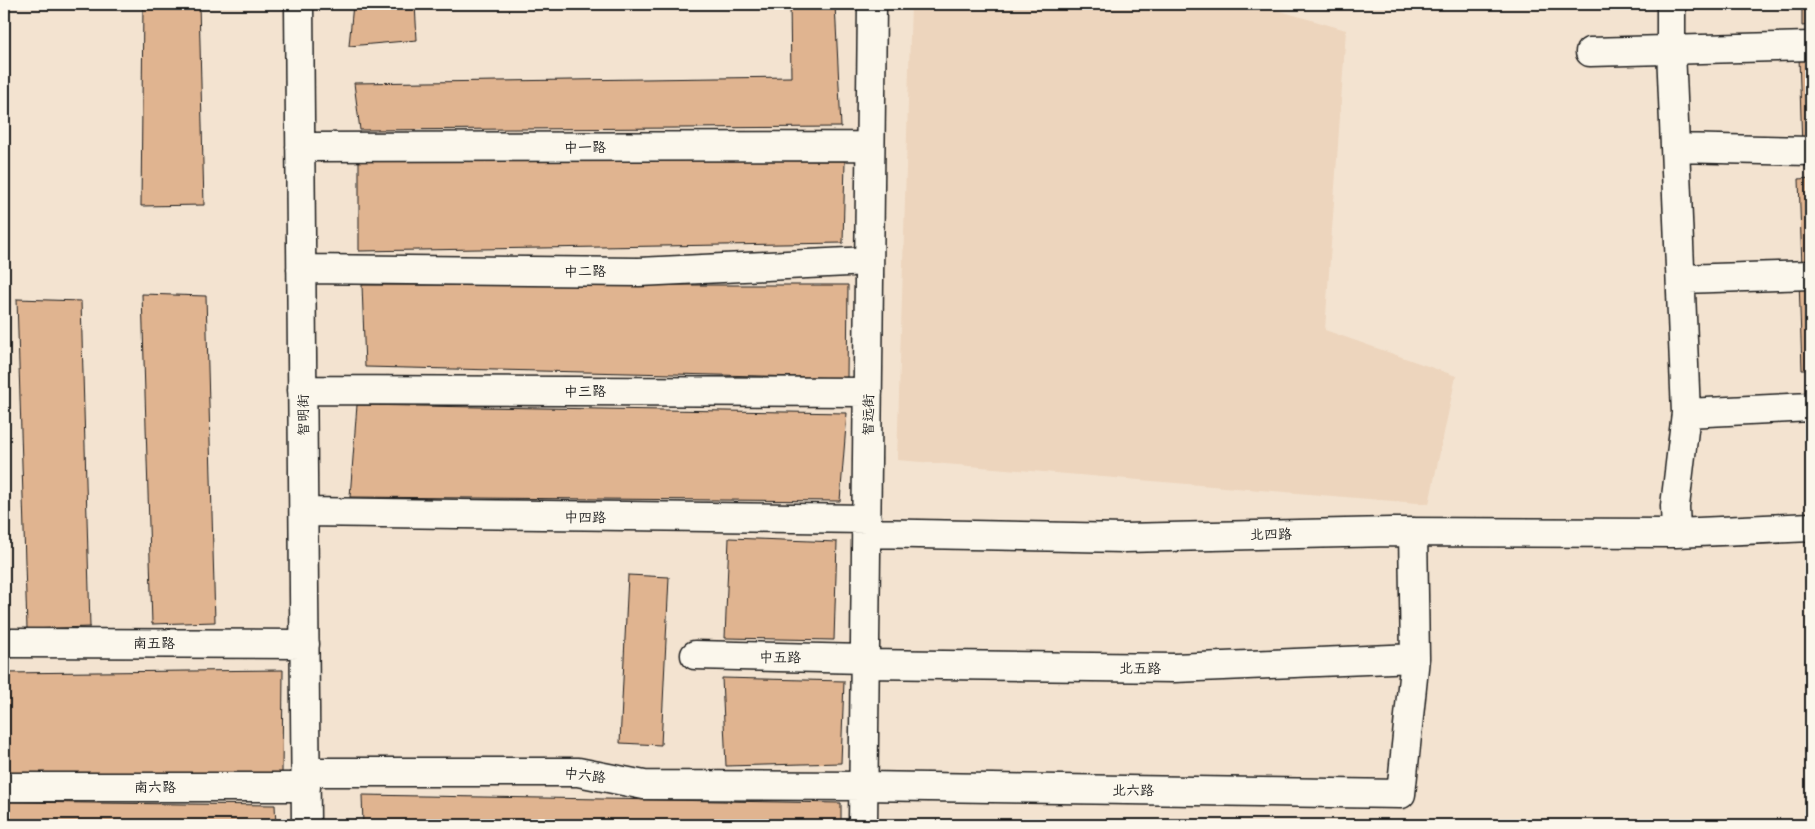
<svg xmlns="http://www.w3.org/2000/svg" width="1815" height="829" font-family="'Comic Neue','LXGW WenKai TC',sans-serif">
  <rect width="100%" height="100%" fill="#f3e3d0"/>
  <filter id="ink" filterUnits="userSpaceOnUse"><feTurbulence type="fractalNoise" baseFrequency=".02" numOctaves="2"/><feDisplacementMap in="SourceGraphic" scale="10" xChannelSelector="R" yChannelSelector="G"/><feConvolveMatrix kernelMatrix="1 2 1 2 8 2 1 2 1" color-interpolation-filters="sRGB"/></filter>
  <g filter="url(#ink)">
    <path fill="#edd5bd" d="M911,4H1270V8L1346,30L1325,330L1456,376L1429,504L897,460Z"/>
    <path fill="#e0b490" stroke="#1c1c1c" d="M143,4H199L204,205L141,206Z
      M353,4H415L417,40L349,46Z
      M790,4H835L841,127L360,130L354,83L791,77Z
      M1802,4H1811V25L1802,26Z
      M1811,56V146L1802,147L1799,57Z
      M359,158L845,161L843,243L359,251Z
      M1811,178V268H1802L1799,179Z
      M1799,280H1811V370H1802Z
      M362,285H848L847,378L365,367Z
      M142,294L206,296L215,622L152,624Z
      M17,299L81,301L90,627L27,629Z
      M357,405L847,413L840,501L350,497Z
      M729,538L837,542L834,640L725,638Z
      M628,575L669,577L661,745L620,743Z
      M283,670L282,774H4V673Z
      M722,678L844,681L841,763L726,766Z
      M362,795L841,803V825H363Z
      M4,802L275,805L276,825H4Z"/>
    <g fill="none" stroke-linecap="round" stroke-linejoin="round">
      <g stroke="#1c1c1c" stroke-width="31">
        <path id="minor" d="M299,4L306,825
          M1671,4V50L1686,413L1675,506L1676,533
          M1590,52L1811,46
          M300,147L870,146
          M1675,148L1811,151
          M301,269L639,272L869,261
          M1681,279L1811,275
          M302,390L868,392
          M1686,413L1811,407
          M304,512L867,519
          M866,533L1124,538L1391,532L1676,533L1811,527
          M4,643L305,644
          M695,655L865,659
          M865,664L1174,668L1415,658
          M306,772H578L644,785L864,786L1401,794L1415,658L1413,532
          M4,787H306
          M863,825L872,4"/>
      </g>
      <use href="#minor" stroke="#fbf7ec" stroke-width="28"/>
    </g>
  </g>
  <g text-anchor="middle" stroke-width="4" stroke-linejoin="round" paint-order="stroke">
    <g font-size="14" fill="#1c1c1c" stroke="#fbf7ec">
      <text x="585" y="152">中一路</text>
      <text x="585" y="276">中二路</text>
      <text x="585" y="396">中三路</text>
      <text transform="translate(303 415) rotate(-91)" y="5">智明街</text>
      <text transform="translate(868 415) rotate(-89)" y="5">智远街</text>
      <text transform="translate(585 517) rotate(1)" y="5">中四路</text>
      <text transform="translate(1271 534) rotate(-1)" y="5">北四路</text>
      <text x="154" y="648">南五路</text>
      <text transform="translate(780 657) rotate(1)" y="5">中五路</text>
      <text transform="translate(1140 668) rotate(1)" y="5">北五路</text>
      <text transform="translate(585 775) rotate(7)" y="5">中六路</text>
      <text x="155" y="792">南六路</text>
      <text transform="translate(1133 790) rotate(1)" y="5">北六路</text>
    </g>
  </g>
  <rect width="1815" height="829" fill="none" stroke="#fbf7ec" stroke-width="20"/>
  <rect x="10" y="10" width="1795" height="809" fill="none" stroke="#1c1c1c" stroke-width="2" filter="url(#ink)"/>
</svg>
